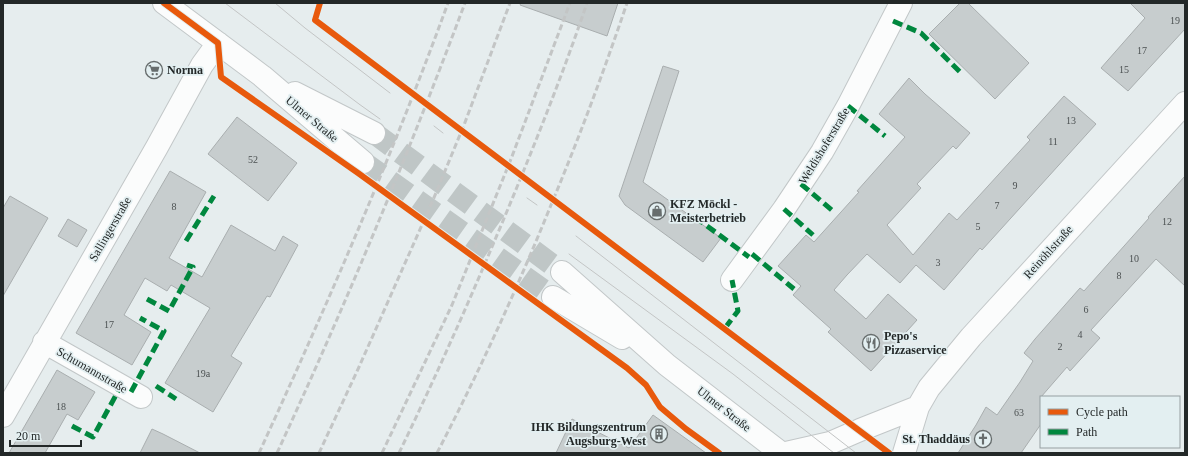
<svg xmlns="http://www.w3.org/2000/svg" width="1188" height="456" font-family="'Times New Roman',serif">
  <rect width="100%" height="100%" fill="#e6edee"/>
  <path fill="#c7cdce" stroke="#a9aeaf" d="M521,3H618L607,36L520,5Z
    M960,3H968L1029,63L995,99L929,34Z
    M1130,3H1185V29L1128,91L1101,68L1145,18Z
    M663,66L679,71L643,182L721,238L703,262L625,205L619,196Z
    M909,78L925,94L970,133L956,149L953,146L917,184L921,188L887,225L913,255L949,213L957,220L1030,140L1027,137L1064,96L1096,124L982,250L980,248L944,290L916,265L900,283L867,254L847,275L834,290L866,319L888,294L917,320L871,371L828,332L831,329L793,295L801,286L778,266L806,235L814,242L859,192L857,191L905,137L879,114Z
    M237,117L297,163L268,201L208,154Z
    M170,171L206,192L169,258L202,277L231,225L275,251L283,236L298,245L270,297L267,296L231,356L242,363L213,412L165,383L210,308L171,285L167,291L145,278L124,315L151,332L132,365L76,333Z
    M1185,176V286L1156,259L1091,330L1100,338L1070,371L1067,367L1041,397V424L1021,453H958L976,425L986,407L997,415L1020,382L1033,361L1024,353L1035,339L1080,288L1084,291L1149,218L1148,217Z
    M10,196L48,218L3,296V208Z
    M68,219L87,230L77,247L58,236Z
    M57,370L95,392L78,420L67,414L45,453H9Z
    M653,415L706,453H556L572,419L629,448Z
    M152,429L163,434L200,453H140Z"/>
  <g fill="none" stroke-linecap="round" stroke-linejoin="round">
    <path stroke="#bfc6c6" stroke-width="22" stroke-dasharray="22 11" stroke-linecap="butt" d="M374,133L562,272
      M363,162L553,297"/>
    <g stroke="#c2c7c8" stroke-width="24">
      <path id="minor" d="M164,3L262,76L363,162
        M295,93L374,133
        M562,272L667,365L781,453
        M732,280L784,209L822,152L848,106L901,3
        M553,297L622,338
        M44,342L141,397
        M3,416L157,147L202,65L218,43
        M786,453L830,443L860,430L918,407
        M904,453L918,407L929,388L971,337L1185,103"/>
    </g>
    <use href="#minor" stroke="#fbfcfc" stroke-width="22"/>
    <path stroke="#c3c5c5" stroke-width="1" d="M225,3L359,104L380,119
      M275,3L305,28L390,93
      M434,126L443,133
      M527,198L537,205
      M576,236L856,453
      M569,254L733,374L834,453"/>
    <path stroke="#c3c5c5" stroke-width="3" stroke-dasharray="6 3" stroke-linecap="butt" d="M259,453C327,305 392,156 448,3
      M277,453C345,306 408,155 465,3
      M319,453L359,367L433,200L464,125L510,3
      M382,453L452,305L511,159L570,3
      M399,453C441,366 480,277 517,187C542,126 566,65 587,3
      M437,453C479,372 517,289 551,205C579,138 604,71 627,3"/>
    <path stroke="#00873e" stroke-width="5" stroke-dasharray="10 5" stroke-linecap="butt" d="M893,21L921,33L963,75
      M848,106L885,136
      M801,184L833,211
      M784,209L813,235
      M695,217L749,257
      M186,241L214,196
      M752,254L794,289
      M147,299L169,311L193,267L187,265
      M725,328L738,311L732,280
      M156,386L176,399
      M131,392L164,331L140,318
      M72,426L93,437L121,386"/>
    <g stroke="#e3eff1" stroke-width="8">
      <path id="cycleway" d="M164,3L218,43L221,77L358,173L627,368L646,385L660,407L686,429L719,453
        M320,3L315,20L889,453"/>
    </g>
    <use href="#cycleway" stroke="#e8590c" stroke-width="6"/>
  </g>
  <defs>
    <g id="supermarket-ring" transform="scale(0.9)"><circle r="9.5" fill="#e3eff1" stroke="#676d6d" stroke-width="1.5"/><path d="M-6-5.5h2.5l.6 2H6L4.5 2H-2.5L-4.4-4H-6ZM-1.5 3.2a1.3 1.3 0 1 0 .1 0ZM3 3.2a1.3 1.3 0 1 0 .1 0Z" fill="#676d6d"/></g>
    <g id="shop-ring" transform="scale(0.9)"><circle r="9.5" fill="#e3eff1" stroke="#676d6d" stroke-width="1.5"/><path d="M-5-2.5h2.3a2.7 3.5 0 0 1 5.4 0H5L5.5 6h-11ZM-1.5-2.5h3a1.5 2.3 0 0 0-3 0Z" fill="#676d6d"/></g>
    <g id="restaurant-ring" transform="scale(0.9)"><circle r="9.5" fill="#e3eff1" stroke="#676d6d" stroke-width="1.5"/><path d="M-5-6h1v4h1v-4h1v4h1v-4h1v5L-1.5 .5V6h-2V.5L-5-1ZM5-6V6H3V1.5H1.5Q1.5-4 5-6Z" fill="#676d6d"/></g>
    <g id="building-ring" transform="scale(0.9)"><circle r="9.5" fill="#e3eff1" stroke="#676d6d" stroke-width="1.5"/><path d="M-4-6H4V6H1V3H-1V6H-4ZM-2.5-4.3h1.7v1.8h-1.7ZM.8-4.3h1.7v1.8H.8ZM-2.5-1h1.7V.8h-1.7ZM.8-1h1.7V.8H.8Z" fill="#676d6d"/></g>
    <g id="church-ring" transform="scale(0.9)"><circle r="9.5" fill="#e3eff1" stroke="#676d6d" stroke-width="1.5"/><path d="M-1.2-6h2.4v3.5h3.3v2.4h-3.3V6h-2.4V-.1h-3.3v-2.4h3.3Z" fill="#676d6d"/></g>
  </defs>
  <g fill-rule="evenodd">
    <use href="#supermarket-ring" x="154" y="70"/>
    <use href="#shop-ring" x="657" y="211"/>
    <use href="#restaurant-ring" x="871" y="343"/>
    <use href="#building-ring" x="659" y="434"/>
    <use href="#church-ring" x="983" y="439"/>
  </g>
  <g text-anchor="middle" stroke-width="3.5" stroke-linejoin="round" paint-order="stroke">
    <g font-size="10" fill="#4c5152">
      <text x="1175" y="24">19</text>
      <text x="1142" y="54">17</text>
      <text x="1124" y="73">15</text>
      <text x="1071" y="124">13</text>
      <text x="1053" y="145">11</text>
      <text x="253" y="163">52</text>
      <text x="1015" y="189">9</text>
      <text x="997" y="209">7</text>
      <text x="174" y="210">8</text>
      <text x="1167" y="225">12</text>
      <text x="978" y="230">5</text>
      <text x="1134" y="262">10</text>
      <text x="938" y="266">3</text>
      <text x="1119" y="279">8</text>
      <text x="1086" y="313">6</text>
      <text x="109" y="328">17</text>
      <text x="1080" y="338">4</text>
      <text x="1060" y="350">2</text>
      <text x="203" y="377">19a</text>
      <text x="61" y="410">18</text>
      <text x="1019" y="416">63</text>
    </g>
    <g font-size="12" font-weight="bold" fill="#232828" stroke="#e3eff1" text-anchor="start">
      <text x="167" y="74">Norma</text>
      <text x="670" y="208">KFZ Möckl -<tspan x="670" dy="14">Meisterbetrieb</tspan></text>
      <text x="884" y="340">Pepo's<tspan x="884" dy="14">Pizzaservice</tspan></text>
      <text x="646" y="431" text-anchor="end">IHK Bildungszentrum<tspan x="646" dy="14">Augsburg-West</tspan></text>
      <text x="970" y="443" text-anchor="end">St. Thaddäus</text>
    </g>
    <g font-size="12" fill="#232828" stroke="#e3eff1">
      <text transform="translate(312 119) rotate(40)" y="4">Ulmer Straße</text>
      <text transform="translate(824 146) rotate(-59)" y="4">Weldishoferstraße</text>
      <text transform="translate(110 229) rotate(-60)" y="4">Sallingerstraße</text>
      <text transform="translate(1048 252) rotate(-48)" y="4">Reinöhlstraße</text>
      <text transform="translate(92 370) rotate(30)" y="4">Schumannstraße</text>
      <text transform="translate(724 409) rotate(38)" y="4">Ulmer Straße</text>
    </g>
  </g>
  <rect width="1188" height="456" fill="none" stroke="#232828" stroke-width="8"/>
  <rect x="1040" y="396" width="140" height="52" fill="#e3eff1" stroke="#969fa1"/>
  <rect x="1048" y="409" width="20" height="6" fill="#e8590c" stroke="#969fa1"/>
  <text x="1076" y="416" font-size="12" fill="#232828">Cycle path</text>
  <rect x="1048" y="429" width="20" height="6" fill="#00873e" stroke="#969fa1"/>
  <text x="1076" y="436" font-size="12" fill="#232828">Path</text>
  <path d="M10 440v6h71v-6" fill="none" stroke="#232828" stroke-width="2"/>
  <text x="16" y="440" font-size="12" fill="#232828" stroke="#e3eff1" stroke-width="3" paint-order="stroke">20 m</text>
</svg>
